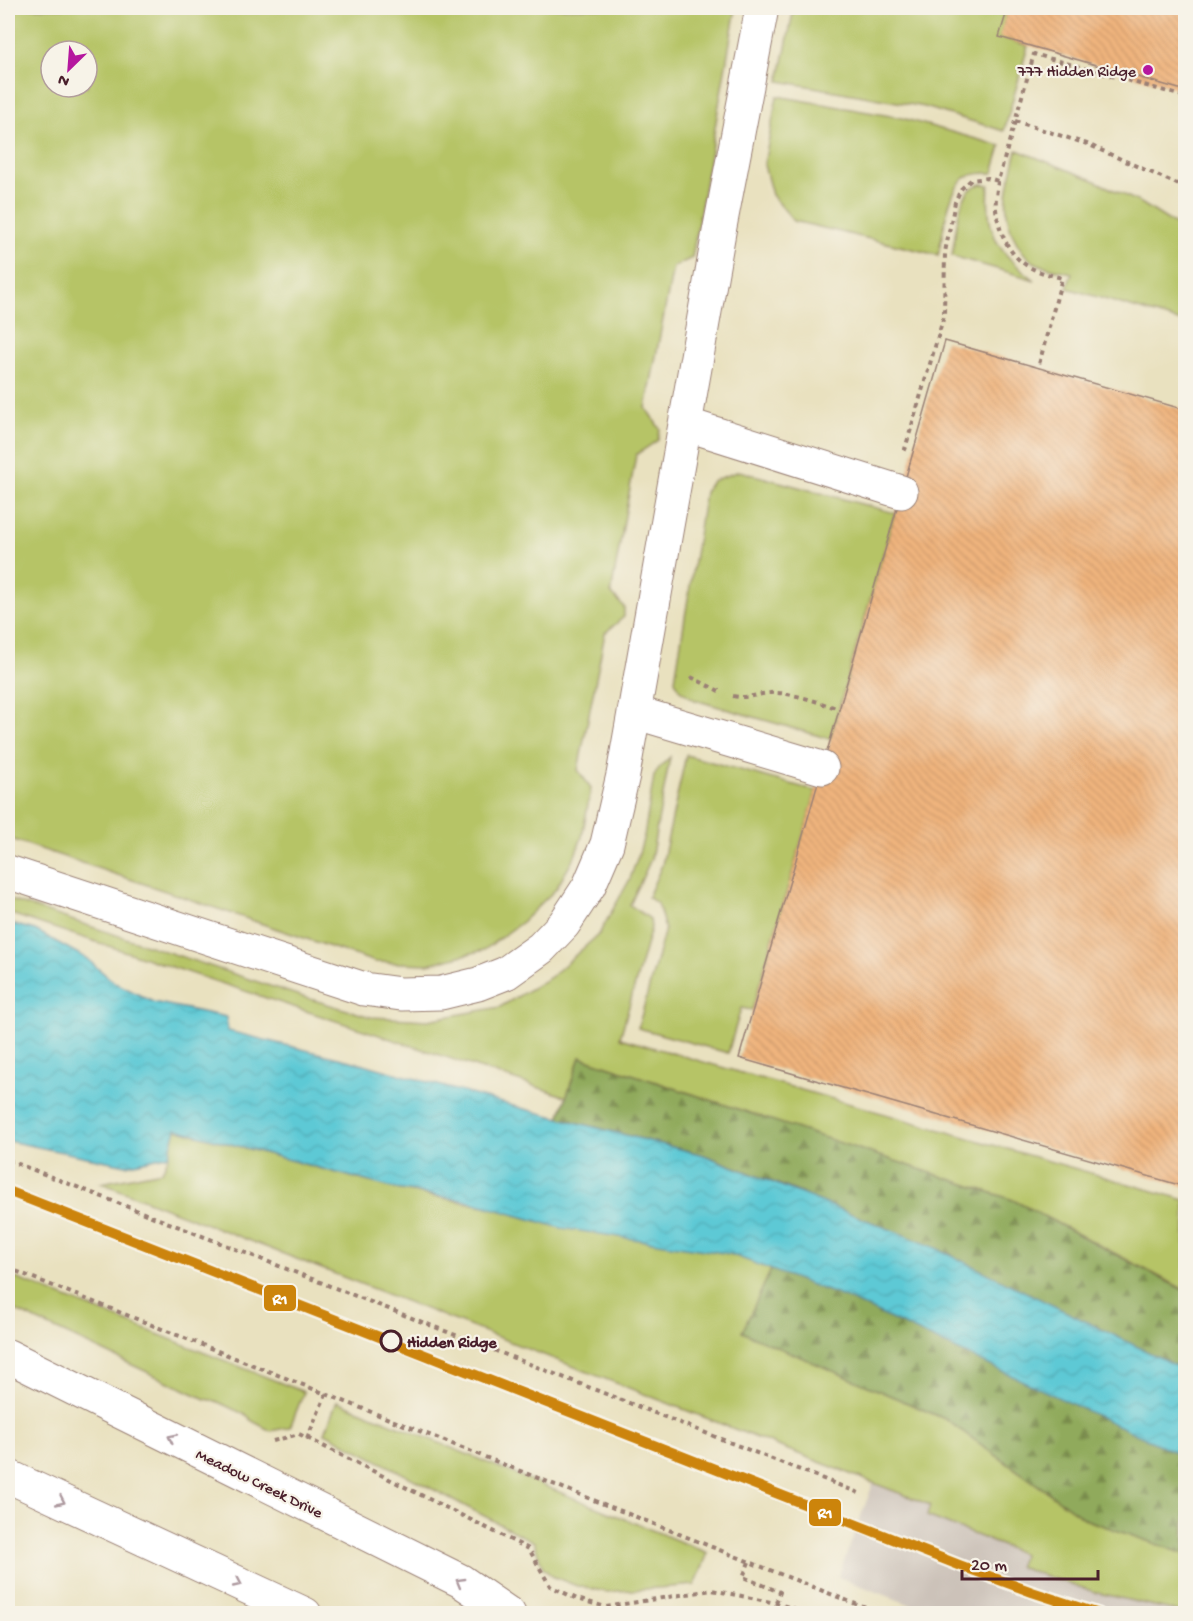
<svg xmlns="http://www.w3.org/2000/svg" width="1193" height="1621" font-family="'Gochi Hand',sans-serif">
  <defs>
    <pattern id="forest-firs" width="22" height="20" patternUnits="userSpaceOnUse" patternTransform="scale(1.5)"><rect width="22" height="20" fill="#90aa5b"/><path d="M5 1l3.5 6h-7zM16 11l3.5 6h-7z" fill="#788a4b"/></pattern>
    <pattern id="water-waves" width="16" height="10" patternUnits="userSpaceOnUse" patternTransform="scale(1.5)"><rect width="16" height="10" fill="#5dc9d5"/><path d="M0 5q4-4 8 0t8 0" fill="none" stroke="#52acb7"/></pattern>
    <pattern id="building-back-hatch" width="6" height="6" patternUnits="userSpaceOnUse" patternTransform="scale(1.5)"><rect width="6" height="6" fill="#efb47d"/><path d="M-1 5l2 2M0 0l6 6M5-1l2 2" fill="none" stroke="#ce9a6c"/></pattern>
  </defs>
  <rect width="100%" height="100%" fill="#f7f3e8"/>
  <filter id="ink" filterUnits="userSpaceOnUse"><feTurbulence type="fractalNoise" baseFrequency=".0167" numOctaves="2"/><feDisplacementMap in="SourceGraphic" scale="12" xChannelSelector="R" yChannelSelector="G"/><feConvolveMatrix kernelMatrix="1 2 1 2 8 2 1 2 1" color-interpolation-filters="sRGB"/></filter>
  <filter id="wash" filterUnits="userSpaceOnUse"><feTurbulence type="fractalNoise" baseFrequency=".008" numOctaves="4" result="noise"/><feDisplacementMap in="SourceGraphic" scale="24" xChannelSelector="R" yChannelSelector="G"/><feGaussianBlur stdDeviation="1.35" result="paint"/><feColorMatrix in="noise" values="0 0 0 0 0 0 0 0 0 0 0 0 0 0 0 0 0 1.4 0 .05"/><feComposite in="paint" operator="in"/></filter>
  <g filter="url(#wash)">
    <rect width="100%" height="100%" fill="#e9e1bf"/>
    <path fill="#eed7bb" d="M8,1601L34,1613H8Z"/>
    <path fill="#ccc2b9" d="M873,1484L931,1506L927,1516L1023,1555L1018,1567L1098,1593L1183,1613H932L838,1577Z"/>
    <path fill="#b6c466" stroke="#807248" stroke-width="1.5" fill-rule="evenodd" d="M8,8H736L692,258L673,267L646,408L660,429L658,440L636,455L611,593L624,607V617L605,633L578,770L591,788L582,837L574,858L556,889L522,922L484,950L428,964L375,962L8,838ZM51,51H87V87H51Z
      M794,8H1008L1000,37L1028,46L1004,131L925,107L779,81Z
      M777,96L902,118L1001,146L993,173C983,173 973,173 965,178C947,190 943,236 938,255L794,221L772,195L764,165Z
      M1017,150L1091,179L1141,203L1185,231V323L1067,288L1072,273C1059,270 1043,268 1032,261C1025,256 1021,250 1017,243C998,211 1009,183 1017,150Z
      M982,184L989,185C985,235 997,251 1035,280L952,256C956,236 956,187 982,184Z
      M739,471L895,513L830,739L695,700L680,690L675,680L705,492L712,481Z
      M686,755L816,791L752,1010L741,1008L728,1053L638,1028L665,929L658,904L648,897L662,865Z
      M670,757L651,859L630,905L650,919L651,928L620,1038L1185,1200V1290L1013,1200L580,1057L567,1097L8,913V899L300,996L371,1017L428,1020L500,1007L551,977L599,934L630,879L638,856L644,836L654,776L659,768Z
      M175,1129L396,1189L730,1254L772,1268L743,1332L945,1419L1087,1520L1185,1554V1613L1098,1593L1018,1567L1023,1554L927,1516L930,1505L101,1183L162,1171L169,1155Z
      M8,1275L304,1392L290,1427L271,1431L252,1421L248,1416L216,1401L205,1399L8,1307Z
      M337,1401L708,1553L695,1585L607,1592L577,1586L552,1576L543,1568L534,1542L325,1433Z"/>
    <path fill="url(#forest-firs)" stroke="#6d6443" stroke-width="1.5" d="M580,1057L1013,1200L1185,1291V1554L1087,1520L945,1419L742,1332L806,1195L704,1155L559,1118Z"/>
    <path fill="url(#water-waves)" stroke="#547480" stroke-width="1.5" d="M8,923L35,930L86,958L114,982L153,1002L226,1017L228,1031L363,1064L528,1110L704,1155L934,1247L1185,1370V1457L846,1298L730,1254L561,1228L467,1201L396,1189L176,1129L169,1155L126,1165L8,1141Z"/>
    <g id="blocks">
      <path fill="url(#building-back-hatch)" d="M1008,8H1186V91L999,37Z
        M945,341L1186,410V1187L739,1058Z"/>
    </g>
  </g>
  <g filter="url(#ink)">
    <use href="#blocks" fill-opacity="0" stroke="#9a8075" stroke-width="1.5"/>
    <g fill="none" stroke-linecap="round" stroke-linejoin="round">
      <g stroke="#9a8075" stroke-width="35">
        <path id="minor" d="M685,424L901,492
          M634,712L822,768
          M8,872L364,989L401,994L441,993L478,984L506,973L541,948L564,924L589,886L607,844L623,775L719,232L762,8
          M8,1356L461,1581L509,1614
          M8,1476L305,1614"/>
      </g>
      <path stroke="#9a8075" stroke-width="4" stroke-dasharray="4.5 4.5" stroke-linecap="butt" d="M1015,121L1087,144L1186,188
        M998,181C997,190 995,200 996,209C998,229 1008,254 1026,265C1037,272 1050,275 1062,278L1038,368
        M907,450L905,449L944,316L945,252L955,202L961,189L971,180L988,178L998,181L1034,54L1186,97
        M691,677L723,693
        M733,696C748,699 756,694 770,693C788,691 821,703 839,709
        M8,1160L859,1493
        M8,1268L881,1614
        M307,1439L326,1394
        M273,1441L299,1434L529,1549L550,1586L577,1599L606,1607L712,1590L776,1603L811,1614
        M749,1562L743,1577L780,1592L776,1603"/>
      <use href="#minor" stroke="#fff" stroke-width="33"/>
      <g stroke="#f7f3e8" stroke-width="15">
        <path id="rail-1" d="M8,1191L959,1565L1032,1592L1099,1614"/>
      </g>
      <use href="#rail-1" stroke="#cc840b" stroke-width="10"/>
    </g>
    <defs><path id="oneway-chevron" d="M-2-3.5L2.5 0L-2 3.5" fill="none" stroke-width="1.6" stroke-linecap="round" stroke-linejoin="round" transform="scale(1.5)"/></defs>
    <g stroke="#ae9aa0">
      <use href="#oneway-chevron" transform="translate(172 1438) rotate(-154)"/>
      <use href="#oneway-chevron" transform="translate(61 1501) rotate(25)"/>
      <use href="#oneway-chevron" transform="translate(460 1582) rotate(-150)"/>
      <use href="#oneway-chevron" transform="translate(238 1583) rotate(25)"/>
    </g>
  </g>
  <circle fill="#b5179e" stroke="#f7f3e8" stroke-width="2" cx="1148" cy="70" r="6"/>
  <circle fill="#f7f3e8" stroke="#4a1f2b" stroke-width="3" cx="391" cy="1341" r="10"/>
  <g text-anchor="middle" stroke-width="4.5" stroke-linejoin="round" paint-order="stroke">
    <g font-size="16" fill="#4a1f2b" stroke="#f7f3e8" text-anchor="end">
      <text x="1136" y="76">777 Hidden Ridge</text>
    </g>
    <g font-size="16" font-weight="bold" fill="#4a1f2b" stroke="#f7f3e8" text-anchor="start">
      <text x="407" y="1347">Hidden Ridge</text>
    </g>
    <g font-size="16" fill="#4a1f2b" stroke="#f7f3e8">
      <text transform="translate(260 1482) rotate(26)" y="6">Meadow Creek Drive</text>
    </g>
  </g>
  <g stroke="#f7f3e8" stroke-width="2">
    <rect x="263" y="1284" width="34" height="28" rx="6" fill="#cc840b"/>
    <rect x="808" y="1498" width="34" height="29" rx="6" fill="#cc840b"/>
  </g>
  <g font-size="16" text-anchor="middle" font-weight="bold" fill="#fff">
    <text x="280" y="1304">R1</text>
    <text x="825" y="1518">R1</text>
  </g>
  <rect width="1193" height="1621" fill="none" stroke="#f7f3e8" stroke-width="30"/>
  <g transform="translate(69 69) rotate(205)"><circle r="28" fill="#f7f3e8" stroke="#b29e9c" stroke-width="1.5"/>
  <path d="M0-4.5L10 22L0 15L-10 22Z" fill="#b5179e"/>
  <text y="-9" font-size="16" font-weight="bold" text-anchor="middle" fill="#4a1f2b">N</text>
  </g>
  <path d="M962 1570v9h136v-9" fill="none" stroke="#4a1f2b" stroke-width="3"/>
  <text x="971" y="1570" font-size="18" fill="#4a1f2b" stroke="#f7f3e8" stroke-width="4.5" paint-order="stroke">20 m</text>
</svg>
